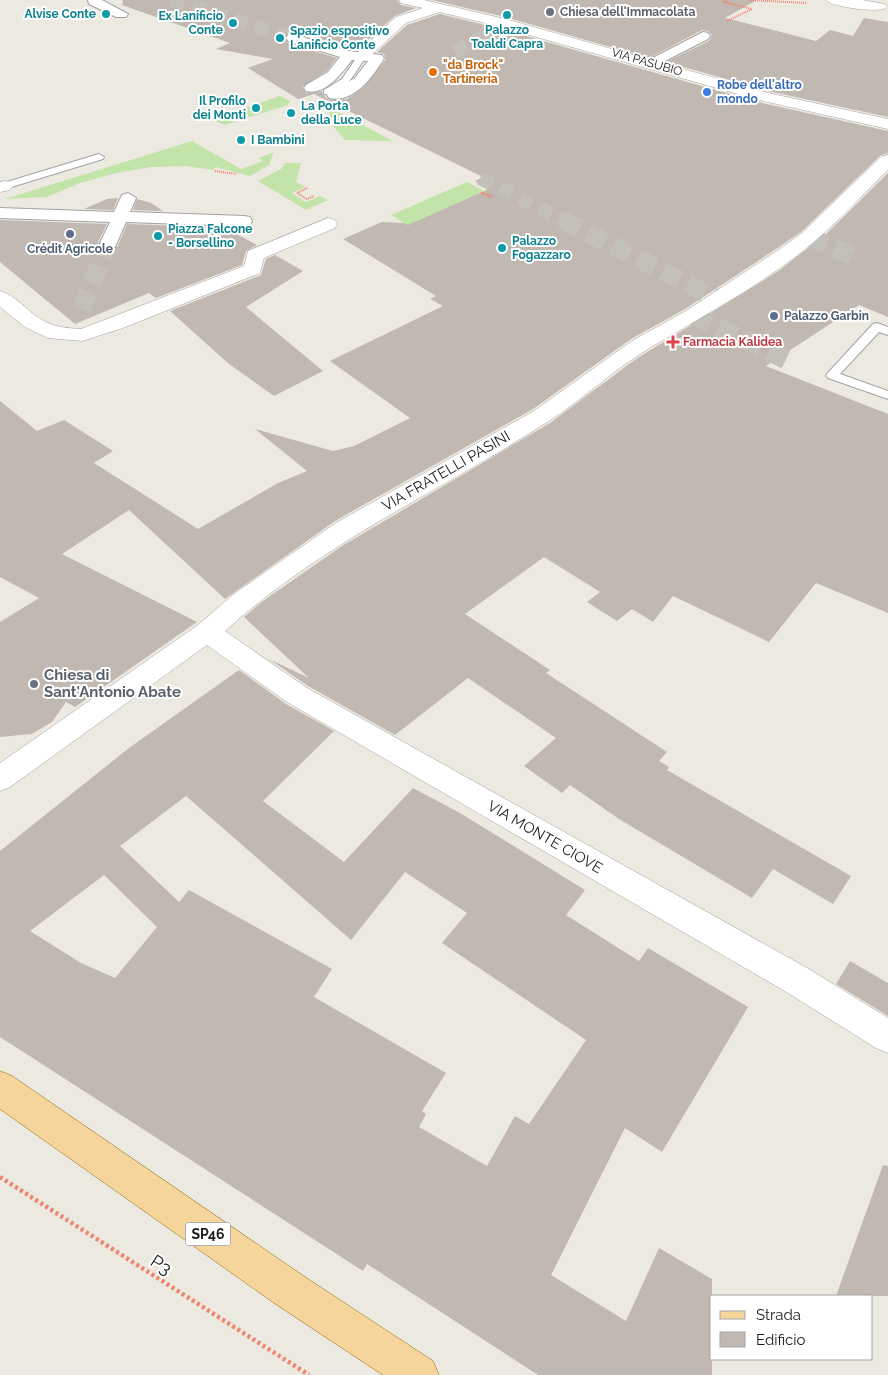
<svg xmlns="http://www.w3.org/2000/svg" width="888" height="1375" font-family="Raleway,sans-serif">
  <rect width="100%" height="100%" fill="#ece9e1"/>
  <path fill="#c2e4a9" d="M280,96L290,101L288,105L224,125L212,119Z
    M328,107L393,141L345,140L332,125Z
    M192,141L241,169L263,161L259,158L274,152L269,165L250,176L216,167L213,170L186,166L151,167L116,173L80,183L47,197L5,199Z
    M285,163H301L296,182L305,187L292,193L306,202L320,196L328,200L306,210L258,181L281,169Z
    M467,182L484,191L473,196L483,202L417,231L391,215Z"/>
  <path fill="#c0b8b1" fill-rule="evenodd" d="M123,0H397L401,5L416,8L395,16L357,50L294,32L286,34L284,39L287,43L337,58L327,71L302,87L306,93L322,91L323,95L329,100L347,99L363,88L386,59L384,54L377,52L407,25L440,14L501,29L758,102L888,131V153L881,155L801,232L779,247L685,309L631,339L533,409L335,521L225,599L129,510L62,554L197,622L75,707L66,702L52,722L40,729L32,734L0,737V622L39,598L0,577V401L37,431L64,420L113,451L94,463L198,529L278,483L307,471L255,429L333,451L354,446L410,418L330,361L443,306L430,299L436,296L343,239L382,222L404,223L408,225L489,189L475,181L483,177L314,94L298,99L248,68L273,59L216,49L230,43L122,5Z
    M432,0H757L725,18L816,41L830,30L853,36L864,18L888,22V117L768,91L666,62L709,41L712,35L708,31L702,30L649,58L505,17Z
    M888,173V317L859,305L766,366L888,414V613L816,583L769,642L673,596L653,622L632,609L617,621L587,602L600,592L544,557L465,614L550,670L546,673L667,752L659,761L669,767L667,770L851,876L833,904L773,869L752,898L619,819L570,785L562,793L524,766L556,738L468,678L395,735L308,686L269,659L309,678L244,617L263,601L342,546L550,423L636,359L777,272L826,234Z
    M118,198L113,210L84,209L107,199Z
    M137,199L151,203L163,211L133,210Z
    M0,220L107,224L98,242L103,249L117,248L127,224L241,228L238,235L257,245L246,251L242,265L156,298L149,293L75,324L0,262Z
    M275,255L303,271L246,307L323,371L274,396L229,364L170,311L261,275L266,259Z
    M239,670L286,704L334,731L263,801L344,862L413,788L460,813L585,890L566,915L639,961L648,948L748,1007L662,1152L625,1128L551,1275L626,1321L659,1248L712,1279V1375H538L367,1264L363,1271L0,1037V851L129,748ZM186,796L351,940L405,872L467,913L442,943L586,1040L529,1124L515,1116L487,1166L419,1127L426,1114L422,1111L446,1073L314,997L332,969L189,890L179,902L120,846ZM104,875L157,927L115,978L81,963L30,931Z
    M850,961L888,983V1016L836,984Z
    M883,1165L888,1166V1296H836Z"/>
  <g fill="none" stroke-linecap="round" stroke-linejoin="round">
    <path stroke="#c2c0b9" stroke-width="14" stroke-dasharray="14 8" stroke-linecap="butt" d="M171,0L293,38
      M455,52L505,23
      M480,178L565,221"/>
    <path stroke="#c2c0b9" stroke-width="19" stroke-dasharray="19 9" stroke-linecap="butt" d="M563,220L717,299
      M809,237L855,257
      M81,309L109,243
      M693,315L793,363"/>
    <g stroke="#a2a2a2" stroke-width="2">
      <path id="service" d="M359,54L366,56C358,69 343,97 324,94V90L342,79Z
        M99,154L104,157L103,159L8,188H0V184Z
        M877,323L888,327V335L879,332L840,374L888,391V399L828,378L826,375L873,324Z"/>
    </g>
    <g stroke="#a2a2a2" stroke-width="2">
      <path id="pedestrian" d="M88,0H102L128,14L126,17H116L89,4Z
        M703,32L708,33L710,36L708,39L655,66H645L643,63Z
        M293,34L349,51L382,55L384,58C374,76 353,104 329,98L327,95L329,92L355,78L368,61L352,60C342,73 325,96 306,91L304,88L306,85L328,72L340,57L288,41L286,38L288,35Z
        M128,193L136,198L130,212L244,216L250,217L252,221L250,225L244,226L126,222L115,247H103L100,243L110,222L0,218V208L114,212L122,195Z"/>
    </g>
    <g stroke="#a2a2a2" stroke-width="1">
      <path id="minor" d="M399,0H424L505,19L768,93L888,119V129L759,100L501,27L440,12L406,23L367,59H357L354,56L357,53L396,17L423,8L401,3Z
        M826,0H862L885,4L887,7C882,14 831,7 826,0Z
        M888,155V170C864,193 841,219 815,241C766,283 703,315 648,349C613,370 583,399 549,421C440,491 322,543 225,631L307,688L807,968L888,1018V1053L876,1048L783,990L287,702L207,645L10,787L0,791V763L198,625L234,594L336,523L534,411L632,341L686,311L780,249L802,233L882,156Z
        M4,181L10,182L13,186L10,190L0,192V182Z
        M328,218L335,220L337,224L335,228L264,258L260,273L123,328L82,341L48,338L25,327L0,307V291C15,295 26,310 39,318C52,327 65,328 81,329L244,266L248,251Z"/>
    </g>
    <g stroke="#8a6809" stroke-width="1">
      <path id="primary" d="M0,1071L12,1076L305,1277L433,1361L439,1375H383L277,1305L0,1109Z"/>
    </g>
    <path stroke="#f1846e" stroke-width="2" stroke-dasharray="1 1" stroke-linecap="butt" d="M726,0L724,2L752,9L727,21
      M749,0L806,3
      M215,171L237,174
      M307,188L297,193L307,199L314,196
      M491,198L482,193L492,196"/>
    <path stroke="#f1846e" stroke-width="4.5" stroke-dasharray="3 3" stroke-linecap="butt" d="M0,1177L309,1375"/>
    <use href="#service" fill="#fff" fill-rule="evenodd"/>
    <use href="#pedestrian" fill="#fff" fill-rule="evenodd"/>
    <use href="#minor" fill="#fff" fill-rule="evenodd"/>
    <use href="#primary" fill="#f6d59d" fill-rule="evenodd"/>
  </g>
  <g fill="#6b7280" stroke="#fff" stroke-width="2">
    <circle cx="550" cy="12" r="5"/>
    <circle cx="34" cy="684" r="5"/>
  </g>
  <g fill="#0f9aa8" stroke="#fff" stroke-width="2">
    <circle cx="106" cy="14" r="5"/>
    <circle cx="507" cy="15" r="5"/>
    <circle cx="233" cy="23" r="5"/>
    <circle cx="280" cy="38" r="5"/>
    <circle cx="256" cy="108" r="5"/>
    <circle cx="291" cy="113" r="5"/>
    <circle cx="241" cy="140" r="5"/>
    <circle cx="158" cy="236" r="5"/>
    <circle cx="502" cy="248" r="5"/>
  </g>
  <circle fill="#e8710a" stroke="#fff" stroke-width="2" cx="433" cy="72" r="5"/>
  <circle fill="#3f7fe0" stroke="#fff" stroke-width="2" cx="707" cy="92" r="5"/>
  <g fill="#5c6f8a" stroke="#fff" stroke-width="2">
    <circle cx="70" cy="234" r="5"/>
    <circle cx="774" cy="316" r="5"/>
  </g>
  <path fill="#e0444e" stroke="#fff" stroke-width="2" d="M670.5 334.5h5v5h5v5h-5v5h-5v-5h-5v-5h5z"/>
  <g text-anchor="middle" stroke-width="4" stroke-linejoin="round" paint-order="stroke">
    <g font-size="12" font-weight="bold" fill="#5b616d" stroke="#fff" text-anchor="start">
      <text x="560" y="16">Chiesa dell'Immacolata</text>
    </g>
    <g font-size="12" font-weight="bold" fill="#0d838f" stroke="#fff" text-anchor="start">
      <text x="96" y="18" text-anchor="end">Alvise Conte</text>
      <text x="223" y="20" text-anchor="end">Ex Lanificio<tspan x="223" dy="14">Conte</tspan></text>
      <text x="507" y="34" text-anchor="middle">Palazzo<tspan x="507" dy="14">Toaldi Capra</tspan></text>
      <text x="290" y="35">Spazio espositivo<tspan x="290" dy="14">Lanificio Conte</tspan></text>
      <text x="246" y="105" text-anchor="end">Il Profilo<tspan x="246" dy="14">dei Monti</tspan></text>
      <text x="301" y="110">La Porta<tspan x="301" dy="14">della Luce</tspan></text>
      <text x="251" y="144">I Bambini</text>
      <text x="168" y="233">Piazza Falcone<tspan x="168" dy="14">- Borsellino</tspan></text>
      <text x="512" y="245">Palazzo<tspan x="512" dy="14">Fogazzaro</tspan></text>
    </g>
    <g font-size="12" fill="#1b1b1b" stroke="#fff">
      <text transform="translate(647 62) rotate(16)" y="4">VIA PASUBIO</text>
    </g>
    <g font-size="12" font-weight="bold" fill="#c56008" stroke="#fff" text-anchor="start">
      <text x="443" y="69">"da Brock"<tspan x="443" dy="14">Tartineria</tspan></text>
    </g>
    <g font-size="12" font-weight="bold" fill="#366cbe" stroke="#fff" text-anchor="start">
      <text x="717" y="89">Robe dell'altro<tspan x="717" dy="14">mondo</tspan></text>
    </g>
    <g font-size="12" font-weight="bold" fill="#4e5e75" stroke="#fff">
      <text x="70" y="253">Crédit Agricole</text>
      <text x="784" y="320" text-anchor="start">Palazzo Garbin</text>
    </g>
    <g font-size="12" font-weight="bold" fill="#be3a42" stroke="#fff" text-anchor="start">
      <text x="683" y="346">Farmacia Kalidea</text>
    </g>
    <rect fill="#fff" stroke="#5f5f5f" stroke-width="1" x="185.5" y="1222.5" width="45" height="23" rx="4"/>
    <g font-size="14" font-weight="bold" fill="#1b1b1b">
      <text x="208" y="1239">SP46</text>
    </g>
    <g font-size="15" fill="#1b1b1b" stroke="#fff">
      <text transform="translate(446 471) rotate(-30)" y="5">VIA FRATELLI PASINI</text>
      <text transform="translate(545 837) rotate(30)" y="5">VIA MONTE CIOVE</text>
    </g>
    <g font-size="15" font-weight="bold" fill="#5b616d" stroke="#fff" text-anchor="start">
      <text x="44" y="680">Chiesa di<tspan x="44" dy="17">Sant'Antonio Abate</tspan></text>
    </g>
    <g font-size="18" fill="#1b1b1b" stroke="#fff">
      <text transform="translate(161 1265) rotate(33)" y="6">P3</text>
    </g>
  </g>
  <rect x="710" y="1295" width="162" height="65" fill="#ffffff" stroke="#a4a4a4"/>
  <rect x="720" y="1311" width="25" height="8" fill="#f6d59d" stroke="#a4a4a4"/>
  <text x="756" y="1320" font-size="15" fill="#1b1b1b">Strada</text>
  <rect x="720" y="1332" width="25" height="15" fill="#c0b8b1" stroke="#a4a4a4"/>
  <text x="756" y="1345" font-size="15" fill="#1b1b1b">Edificio</text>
</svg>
